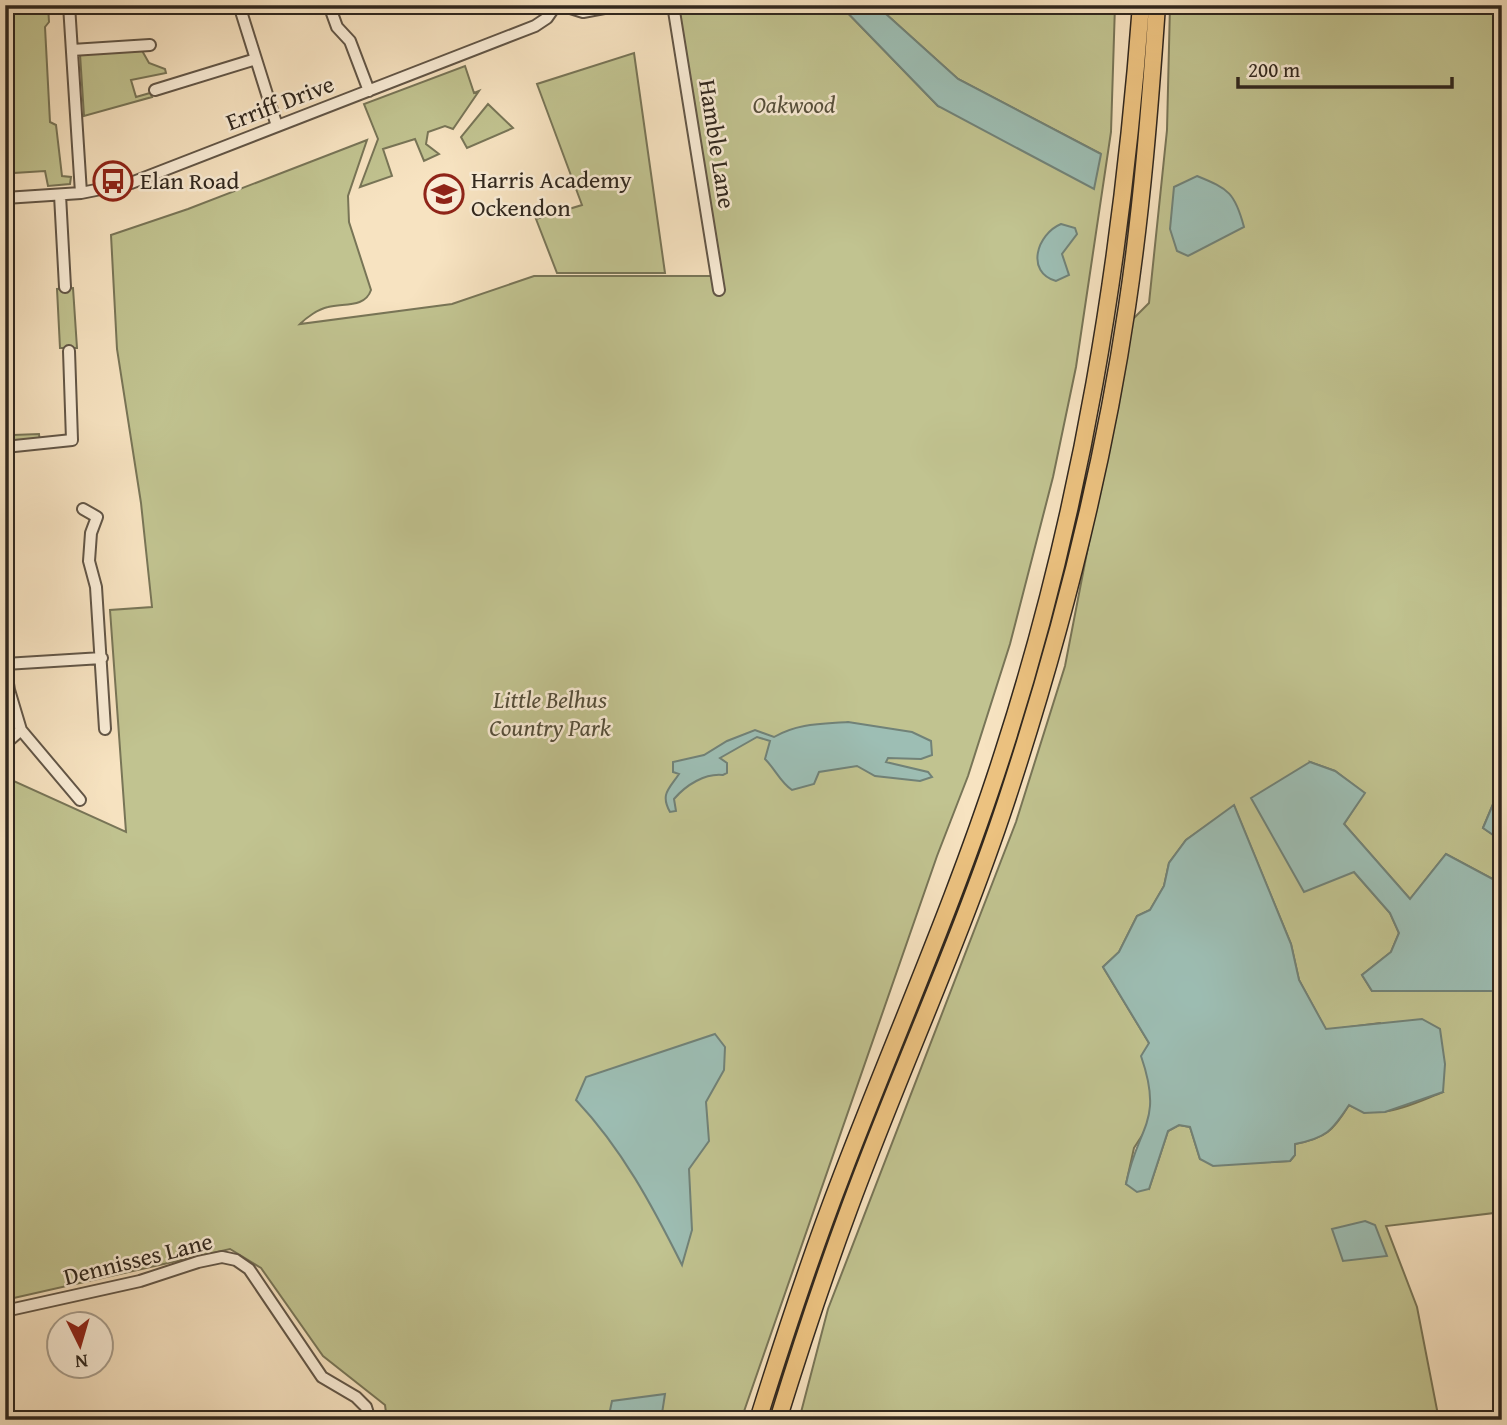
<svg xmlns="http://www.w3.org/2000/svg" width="1507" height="1425" font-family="'Gentium Book Plus',serif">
  <rect width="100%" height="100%" fill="#f7e3c1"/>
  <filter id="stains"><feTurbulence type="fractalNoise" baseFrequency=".00286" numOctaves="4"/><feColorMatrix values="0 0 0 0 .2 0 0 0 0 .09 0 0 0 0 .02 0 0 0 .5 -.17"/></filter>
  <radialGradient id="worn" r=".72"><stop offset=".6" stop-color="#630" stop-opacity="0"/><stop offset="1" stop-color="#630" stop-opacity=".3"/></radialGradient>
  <path fill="#c1c390" stroke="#787557" stroke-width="2" fill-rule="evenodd" d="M5,5H48L49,22L45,27L50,122L56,125L62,176L71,177L70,184L48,186L45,171L14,173V184L5,185V119L10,118Z
    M676,5H840L938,106L1101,154L958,79L876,5H1115L1111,132L1076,367L1053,477L1010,644L968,776L937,856L741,1420H387L385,1405L323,1356L261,1268L230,1249L5,1300V777L126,832L110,610L152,607L141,503L117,349L111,235L188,209L367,140L348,196L349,222L371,290C365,308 344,303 328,307C318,309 306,318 300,324L452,304L534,276H720Z
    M1170,5H1502V783L1483,828L1502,841V884L1446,854L1410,899L1344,824L1364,793L1335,771L1310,762L1354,872L1390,913L1399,933L1391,952L1362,975L1372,991H1502V1212L1386,1226L1417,1307L1439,1420H799L828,1309L1016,822L1065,666L1132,320L1149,303L1167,130ZM1234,806L1291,944L1299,980L1326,1030L1380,1023L1443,1092C1412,1104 1380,1122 1349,1105C1333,1131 1326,1138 1295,1144V1155L1290,1161L1247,1163L1200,1159L1190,1127L1179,1125L1168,1131L1149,1189L1126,1184L1134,1148L1147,1128L1152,1104L1148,1076L1149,1043L1103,967L1119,952L1137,916L1150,910L1164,886L1169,863L1186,840Z
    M140,47L149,63L165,69L166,73L131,80L136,97L150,93L152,97L84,116L80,54Z
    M634,53L665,273H557L536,219L582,205L537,84Z
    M465,66L474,93L479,91L453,129L445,126L428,132L426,144L439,154L424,161L415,139L383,149L392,176L360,187L378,139L364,104Z
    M488,104L513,128L467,148L461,137Z
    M73,288L77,348H60L57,289Z
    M5,310L13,435L39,434L40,442L5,444Z"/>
  <path fill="#9dbeb4" stroke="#718278" stroke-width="2" d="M840,5H876L958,79L1101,154L1094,189L938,106Z
    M1197,176C1229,189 1235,193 1244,227L1188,256L1177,251L1170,229L1174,187Z
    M1061,224L1075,228L1077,234L1062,254L1069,275L1056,281C1025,272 1037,234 1061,224Z
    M848,722L912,732L931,741L932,755L921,759L888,758L886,762L928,772L932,777L920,781L875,776L857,766L819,772L814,784L792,790C780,782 776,770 765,759L770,741L757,737L720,758L727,763V773L723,775C705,773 686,785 674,799L676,811L670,812C660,794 669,789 679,774L673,772V762L704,755L727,741L755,730L774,737C798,723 822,724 848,722Z
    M1310,762L1335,771L1365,793L1344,824L1410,899L1446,854L1502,884V991H1372L1362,975L1391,952L1399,933L1390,913L1354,872L1304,892L1251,798Z
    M1502,783V841L1483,828Z
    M1234,805L1291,944L1299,980L1326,1029L1422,1019L1440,1029L1445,1064L1443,1092L1385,1112L1364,1113L1349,1105C1332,1131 1326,1138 1295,1144V1155L1290,1161L1213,1166L1200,1159L1190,1127L1179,1125L1168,1131L1149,1189L1137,1192L1126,1184C1138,1125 1164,1123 1141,1056L1149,1043L1103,967L1119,952L1137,916L1150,910L1164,886L1169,863L1186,840Z
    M715,1034L725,1047L724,1070L706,1102L709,1141L689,1169L692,1230L682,1265C652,1205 622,1149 576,1100L586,1077Z
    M1365,1221L1375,1225L1387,1256L1343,1261L1332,1229Z
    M665,1394L661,1420H608L612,1401Z"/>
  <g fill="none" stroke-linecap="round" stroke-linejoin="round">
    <g stroke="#625647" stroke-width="14">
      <path id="minor" d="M69,5L81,193
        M239,5L277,126
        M329,5L337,27L350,41L369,91
        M561,5L583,12L620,5
        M673,5L719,290
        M72,50L150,45
        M155,90L256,59
        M60,195L65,287
        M5,198L81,193L131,183L535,26L547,18L556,5
        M5,447L72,440L69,351
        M83,509L97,517L91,533L89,561L96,587L105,729
        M5,744L21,730
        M80,800L21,730L9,690L5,664L102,658
        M5,1311L140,1281L198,1262L222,1257L236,1260L249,1269L322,1377L356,1397L366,1407L370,1420"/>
    </g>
    <g stroke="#30271e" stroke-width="19">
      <path id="highway" d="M758,1420C784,1337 811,1255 842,1175C896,1034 957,897 1003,753C1082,509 1122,260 1141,5
        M778,1420C800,1349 823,1279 849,1209C899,1073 960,941 1006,802C1059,641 1102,475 1127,307C1142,207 1150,106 1157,5"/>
    </g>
    <use href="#minor" stroke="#faedd7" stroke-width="10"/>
    <use href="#highway" stroke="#ecc280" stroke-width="16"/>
  </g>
  <defs>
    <g id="bus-ring" transform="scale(2.0125)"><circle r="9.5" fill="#faedd7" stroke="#8f2418" stroke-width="1.5"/><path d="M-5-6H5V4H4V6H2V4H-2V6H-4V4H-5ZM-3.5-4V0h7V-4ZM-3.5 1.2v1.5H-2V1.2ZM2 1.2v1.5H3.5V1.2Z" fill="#8f2418"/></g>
    <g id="school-ring" transform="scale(2.0125)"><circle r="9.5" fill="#faedd7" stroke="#8f2418" stroke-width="1.5"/><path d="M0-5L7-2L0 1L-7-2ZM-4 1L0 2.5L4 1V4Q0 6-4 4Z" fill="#8f2418"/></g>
  </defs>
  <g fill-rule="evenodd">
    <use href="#bus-ring" x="113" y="181"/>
    <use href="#school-ring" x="444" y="194"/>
  </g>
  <g text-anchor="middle" stroke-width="5" stroke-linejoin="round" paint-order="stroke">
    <g font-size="24" fill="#30271e" stroke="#faedd7">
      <text transform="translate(280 103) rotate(-21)" y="8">Erriff Drive</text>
      <text transform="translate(717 144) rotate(81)" y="8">Hamble Lane</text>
      <text transform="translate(138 1259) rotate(-14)" y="8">Dennisses Lane</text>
    </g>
    <g font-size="24" font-style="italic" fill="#544e3a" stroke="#faedd7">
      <text x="794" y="113">Oakwood</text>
      <text x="550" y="708">Little Belhus<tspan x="550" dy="28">Country Park</tspan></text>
    </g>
    <g font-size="24" fill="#30271e" stroke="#faedd7" text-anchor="start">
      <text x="471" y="188">Harris Academy<tspan x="471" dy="28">Ockendon</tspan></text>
      <text x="140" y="189">Elan Road</text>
    </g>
  </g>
  <rect width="1507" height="1425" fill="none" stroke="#f7e3c1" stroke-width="28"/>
  <rect x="7" y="7" width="1493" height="1411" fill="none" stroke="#30271e" stroke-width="3.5"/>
  <rect x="14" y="14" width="1479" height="1397" fill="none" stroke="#30271e" stroke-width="2"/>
  <g transform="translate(80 1345) rotate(175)"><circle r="33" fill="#faedd7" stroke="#a99e8d" stroke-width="2"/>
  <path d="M0-5L12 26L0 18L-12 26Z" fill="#8f2418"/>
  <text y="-10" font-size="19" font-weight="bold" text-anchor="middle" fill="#30271e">N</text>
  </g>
  <path d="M1238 77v10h214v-10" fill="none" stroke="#30271e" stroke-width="3.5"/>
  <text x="1248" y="77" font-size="21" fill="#30271e" stroke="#faedd7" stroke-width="5" paint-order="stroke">200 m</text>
  <rect width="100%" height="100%" filter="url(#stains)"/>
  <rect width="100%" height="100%" fill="url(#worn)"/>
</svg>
